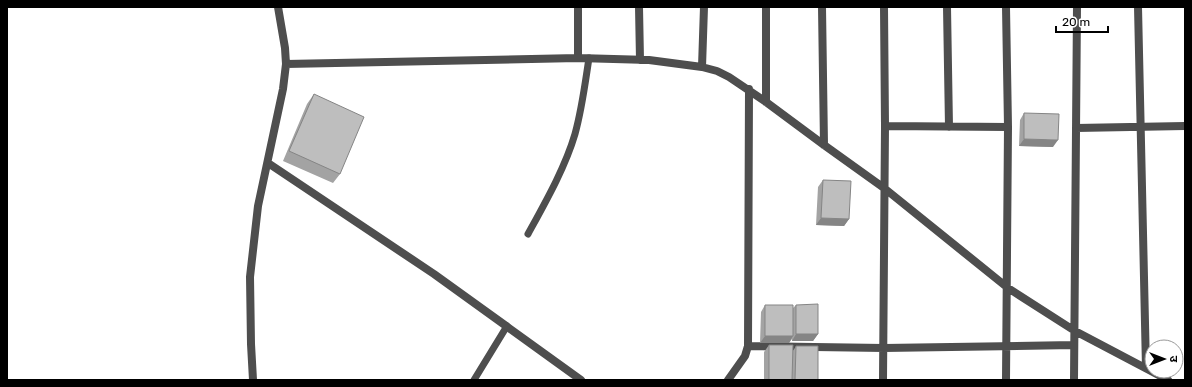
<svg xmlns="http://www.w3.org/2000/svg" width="1192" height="387" font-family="Rubik,'Noto Sans Devanagari',sans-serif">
  <rect width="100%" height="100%" fill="#fff"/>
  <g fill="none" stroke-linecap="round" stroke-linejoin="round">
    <path stroke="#4e4e4e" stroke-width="7" d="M528,234C545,203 565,168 575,134C582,109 585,84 589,58
      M474,380L507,326"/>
    <path stroke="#4e4e4e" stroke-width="8" d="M639,7L640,60
      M766,7V102
      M822,7L824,145
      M947,7L949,127
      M1006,7L1008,127L1006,380
      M1138,7L1146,368
      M578,58V7
      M286,64L578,58L649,60L702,67L717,71L729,77L766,102L824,145L884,188L1008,288L1075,331L1168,380
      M702,67L704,7
      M885,126L1008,127
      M1076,128L1185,126
      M268,163L434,274L581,380
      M748,346L884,348L1074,345
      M253,380L251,344L250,277L258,206L283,89L286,64L285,48L278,7
      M728,380L745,356L748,346L749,89
      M883,380L885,126L884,7
      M1074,380L1077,7"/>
  </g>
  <path fill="#a3a3a3" d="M314,94L340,174L333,183L283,161L307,104Z
    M1024,113L1053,147L1019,146L1020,120Z
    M823,180L849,219L844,226L816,225L818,187Z
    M765,305L793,308L796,305L818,334L813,341H792V339L789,343H760L761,312Z
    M769,345L793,351L796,346L818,380H764V352Z"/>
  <path fill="#858585" d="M1024,139L1058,140L1053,147L1019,146Z
    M821,218L849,219L844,226L816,225Z
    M796,334H818L813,341H792Z
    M765,336H793L789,343H760Z"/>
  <path fill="#bebebe" stroke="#858585" d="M314,94L364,117L340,174L289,151Z
    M1024,113L1059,114L1058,140L1024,139Z
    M823,180L851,181L849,219L821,218Z
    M818,304V334H796V305Z
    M765,305H793V336H765Z
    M769,345H793L792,380H769Z
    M796,346H818V380H795Z"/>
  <rect width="1192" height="387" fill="none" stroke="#000000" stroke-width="16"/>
  <g transform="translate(1164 359) rotate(90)"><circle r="19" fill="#ffffff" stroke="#999999"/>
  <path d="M0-3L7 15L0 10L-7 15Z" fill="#000000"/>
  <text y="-6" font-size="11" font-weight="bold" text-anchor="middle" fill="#000000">उ</text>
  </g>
  <path d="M1056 26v6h52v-6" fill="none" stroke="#000000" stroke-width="2"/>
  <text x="1062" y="26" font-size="12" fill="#000000" stroke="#ffffff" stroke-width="3" paint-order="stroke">20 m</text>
</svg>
